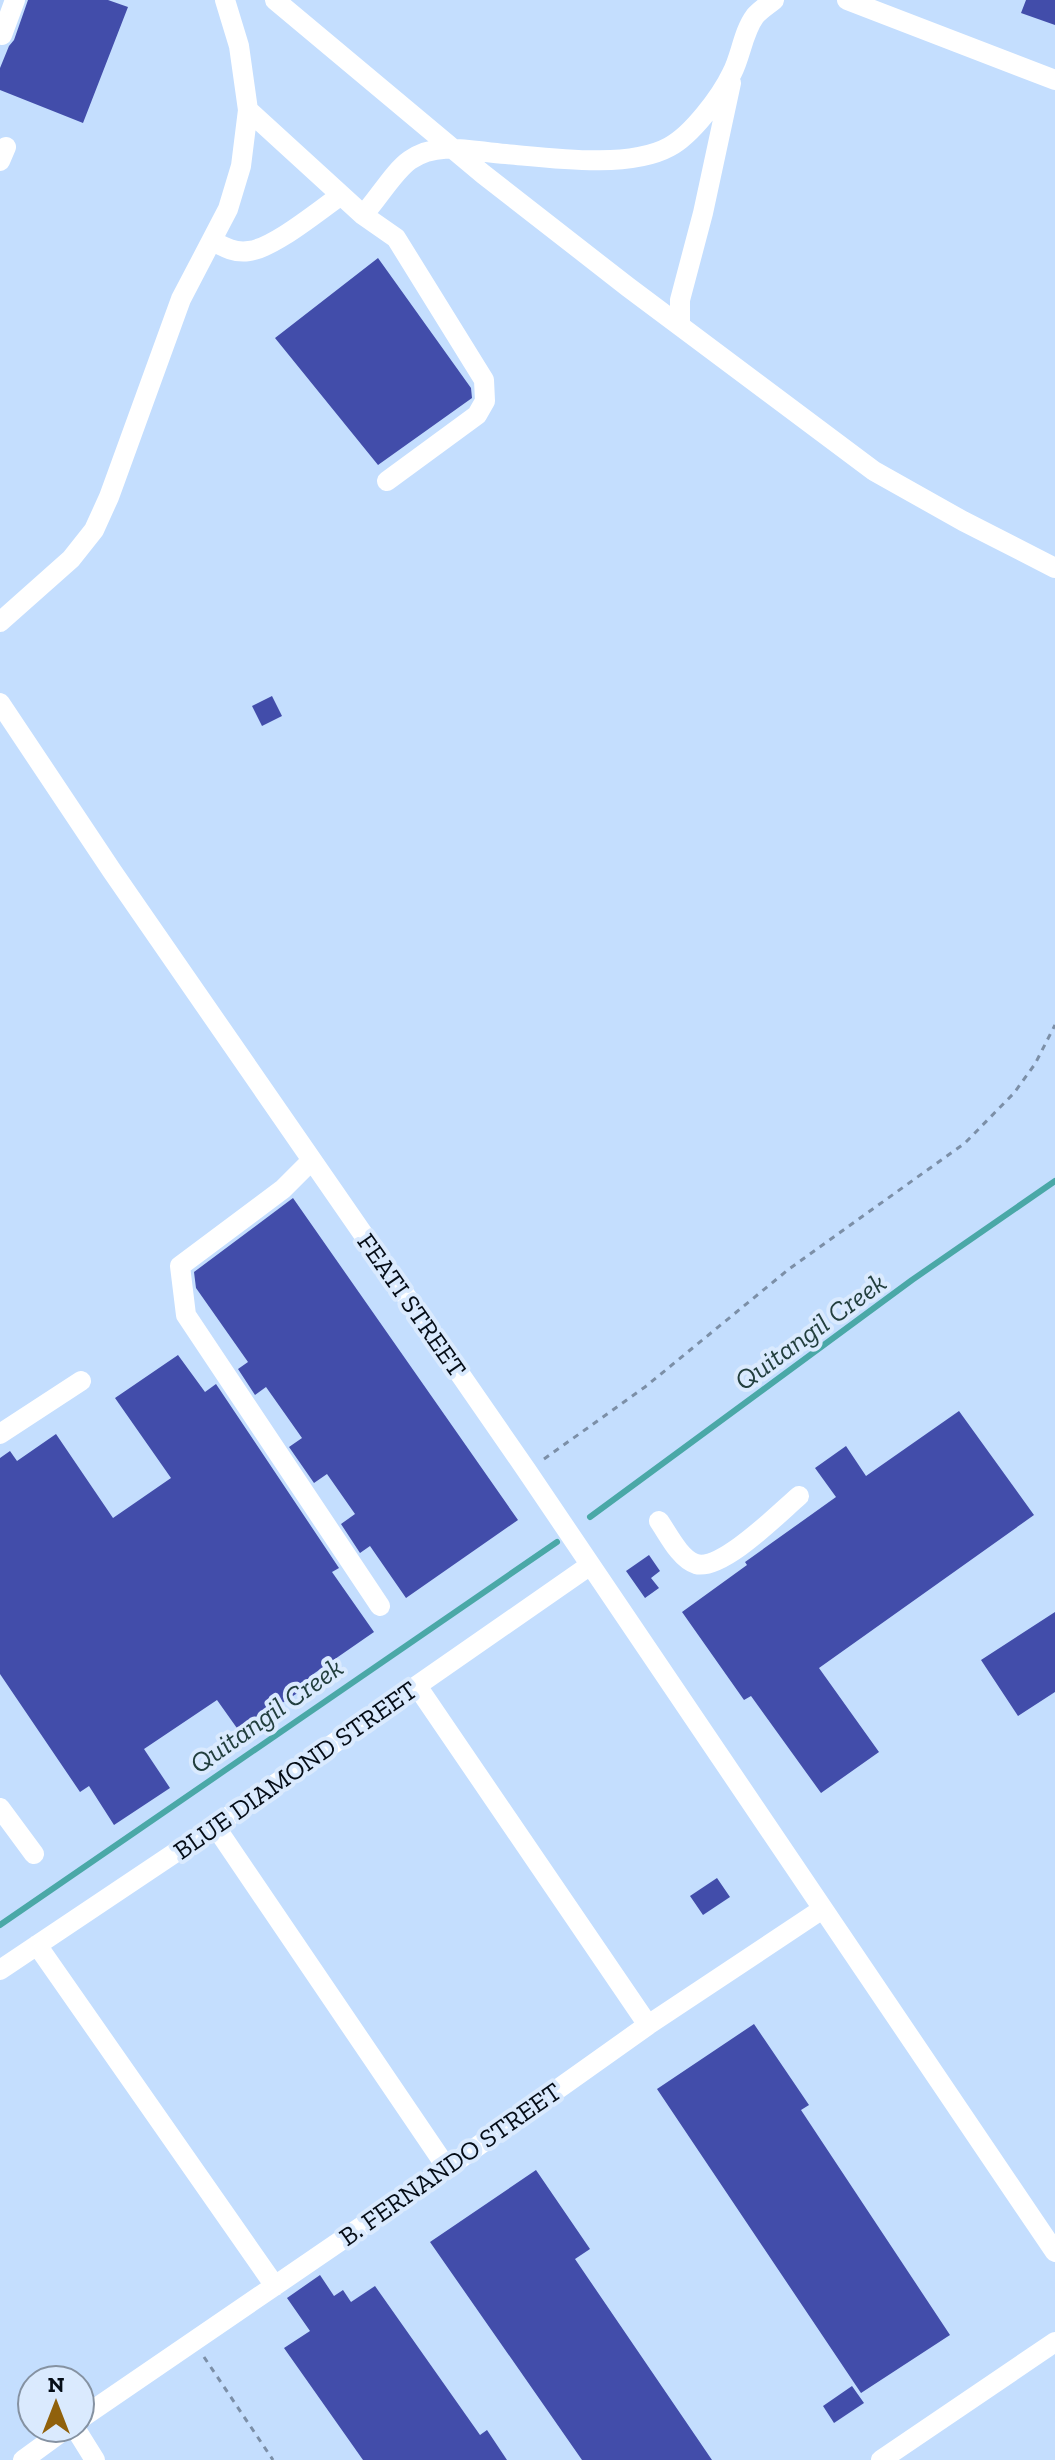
<svg xmlns="http://www.w3.org/2000/svg" width="1055" height="2460" font-family="'Zilla Slab',serif">
  <rect width="100%" height="100%" fill="#c4defe"/>
  <g fill="none" stroke-linecap="round" stroke-linejoin="round">
    <path stroke="#4aa8a7" stroke-width="6" d="M590,1517L912,1280L1055,1181
      M0,1925L557,1542"/>
  </g>
  <path fill="#424daa" d="M28,0H108L128,7L83,123L0,90V68L9,46L14,40Z
    M1026,0H1055V25L1021,13Z
    M378,258L471,388L472,398L378,465L275,338Z
    M272,696L282,716L262,726L252,706Z
    M293,1198L518,1520L406,1598L370,1546L360,1553L341,1524L355,1514L327,1474L314,1483L289,1447L302,1438L266,1387L255,1395L238,1369L248,1362L196,1288L194,1272Z
    M178,1355L205,1392L216,1384L339,1568L332,1572L374,1632L309,1677L313,1683L239,1731L217,1700L144,1749L170,1788L114,1825L89,1786L80,1792L0,1674V1458L10,1451L17,1461L56,1434L113,1518L171,1478L115,1398Z
    M959,1411L1034,1515L819,1668L879,1752L821,1793L751,1696L744,1700L682,1612L747,1565L745,1562L836,1497L815,1468L846,1446L866,1476Z
    M649,1555L660,1571L651,1578L659,1588L645,1598L626,1571Z
    M1055,1612V1692L1018,1716L981,1660Z
    M717,1878L730,1897L703,1915L690,1896Z
    M754,2024L809,2105L801,2110L950,2335L861,2393L657,2089Z
    M536,2170L590,2249L575,2259L712,2460H582L430,2242Z
    M320,2275L334,2296L343,2290L351,2302L375,2286L480,2435L487,2430L507,2460H363L284,2348L310,2331L287,2298Z
    M852,2386L864,2403L834,2423L823,2406Z"/>
  <g fill="none" stroke-linecap="round" stroke-linejoin="round">
    <path stroke="#7c8fa7" stroke-width="3" stroke-dasharray="6 6" stroke-linecap="butt" d="M544,1459L645,1387L789,1269L965,1143L1014,1093L1035,1064L1055,1025
      M204,2357L273,2460"/>
    <path stroke="#fff" stroke-width="20" d="M275,0L483,174L628,287L874,471L963,521L1055,568
      M847,0L1055,80
      M2,35L15,0
      M248,110L363,215L396,238L484,380L485,401L477,415L387,481
      M0,161L6,147
      M363,215C378,199 394,171 410,160C439,140 474,152 506,154C551,158 629,169 669,147C692,135 721,96 732,73C741,56 743,32 755,16C760,10 768,5 774,0
      M213,241C225,248 235,253 249,251C274,248 318,211 340,196
      M680,326V300L703,213L731,83
      M0,622L71,559L94,530L109,497L181,299L228,209L241,166L248,110L239,46L225,0
      M0,703L112,871L527,1471L1055,2252
      M311,1161L283,1189L180,1266L186,1315L380,1606
      M0,1434L81,1381
      M659,1521C668,1534 680,1559 696,1564C722,1571 779,1513 799,1496
      M417,1686L648,2025
      M0,1808L34,1854
      M215,1826L447,2168
      M37,1945L275,2286
      M0,1970L215,1826L589,1566
      M80,2419L447,2168L648,2025L821,1910
      M75,2428L95,2460
      M23,2460L67,2428
      M881,2460L1055,2342"/>
  </g>
  <g text-anchor="middle" stroke-width="8" stroke-linejoin="round" paint-order="stroke">
    <g font-size="26" fill="#050d17" stroke="#daeafe">
      <text transform="translate(412 1305) rotate(55)" y="9">FEATI STREET</text>
      <text transform="translate(295 1770) rotate(-35)" y="9">BLUE DIAMOND STREET</text>
      <text transform="translate(450 2164) rotate(-35)" y="9">B. FERNANDO STREET</text>
    </g>
    <g font-size="28" font-style="italic" fill="#223f3e" stroke="#daeafe">
      <text transform="translate(810 1331) rotate(-36)" y="10">Quitangil Creek</text>
      <text transform="translate(266 1715) rotate(-35)" y="10">Quitangil Creek</text>
    </g>
  </g>
  <g transform="translate(56 2404)"><circle r="38" fill="#daeafe" stroke="#8592a2" stroke-width="2"/>
  <path d="M0-6L14 30L0 20L-14 30Z" fill="#90610c"/>
  <text y="-12" font-size="22" font-weight="bold" text-anchor="middle" fill="#050d17">N</text>
  </g>
</svg>
